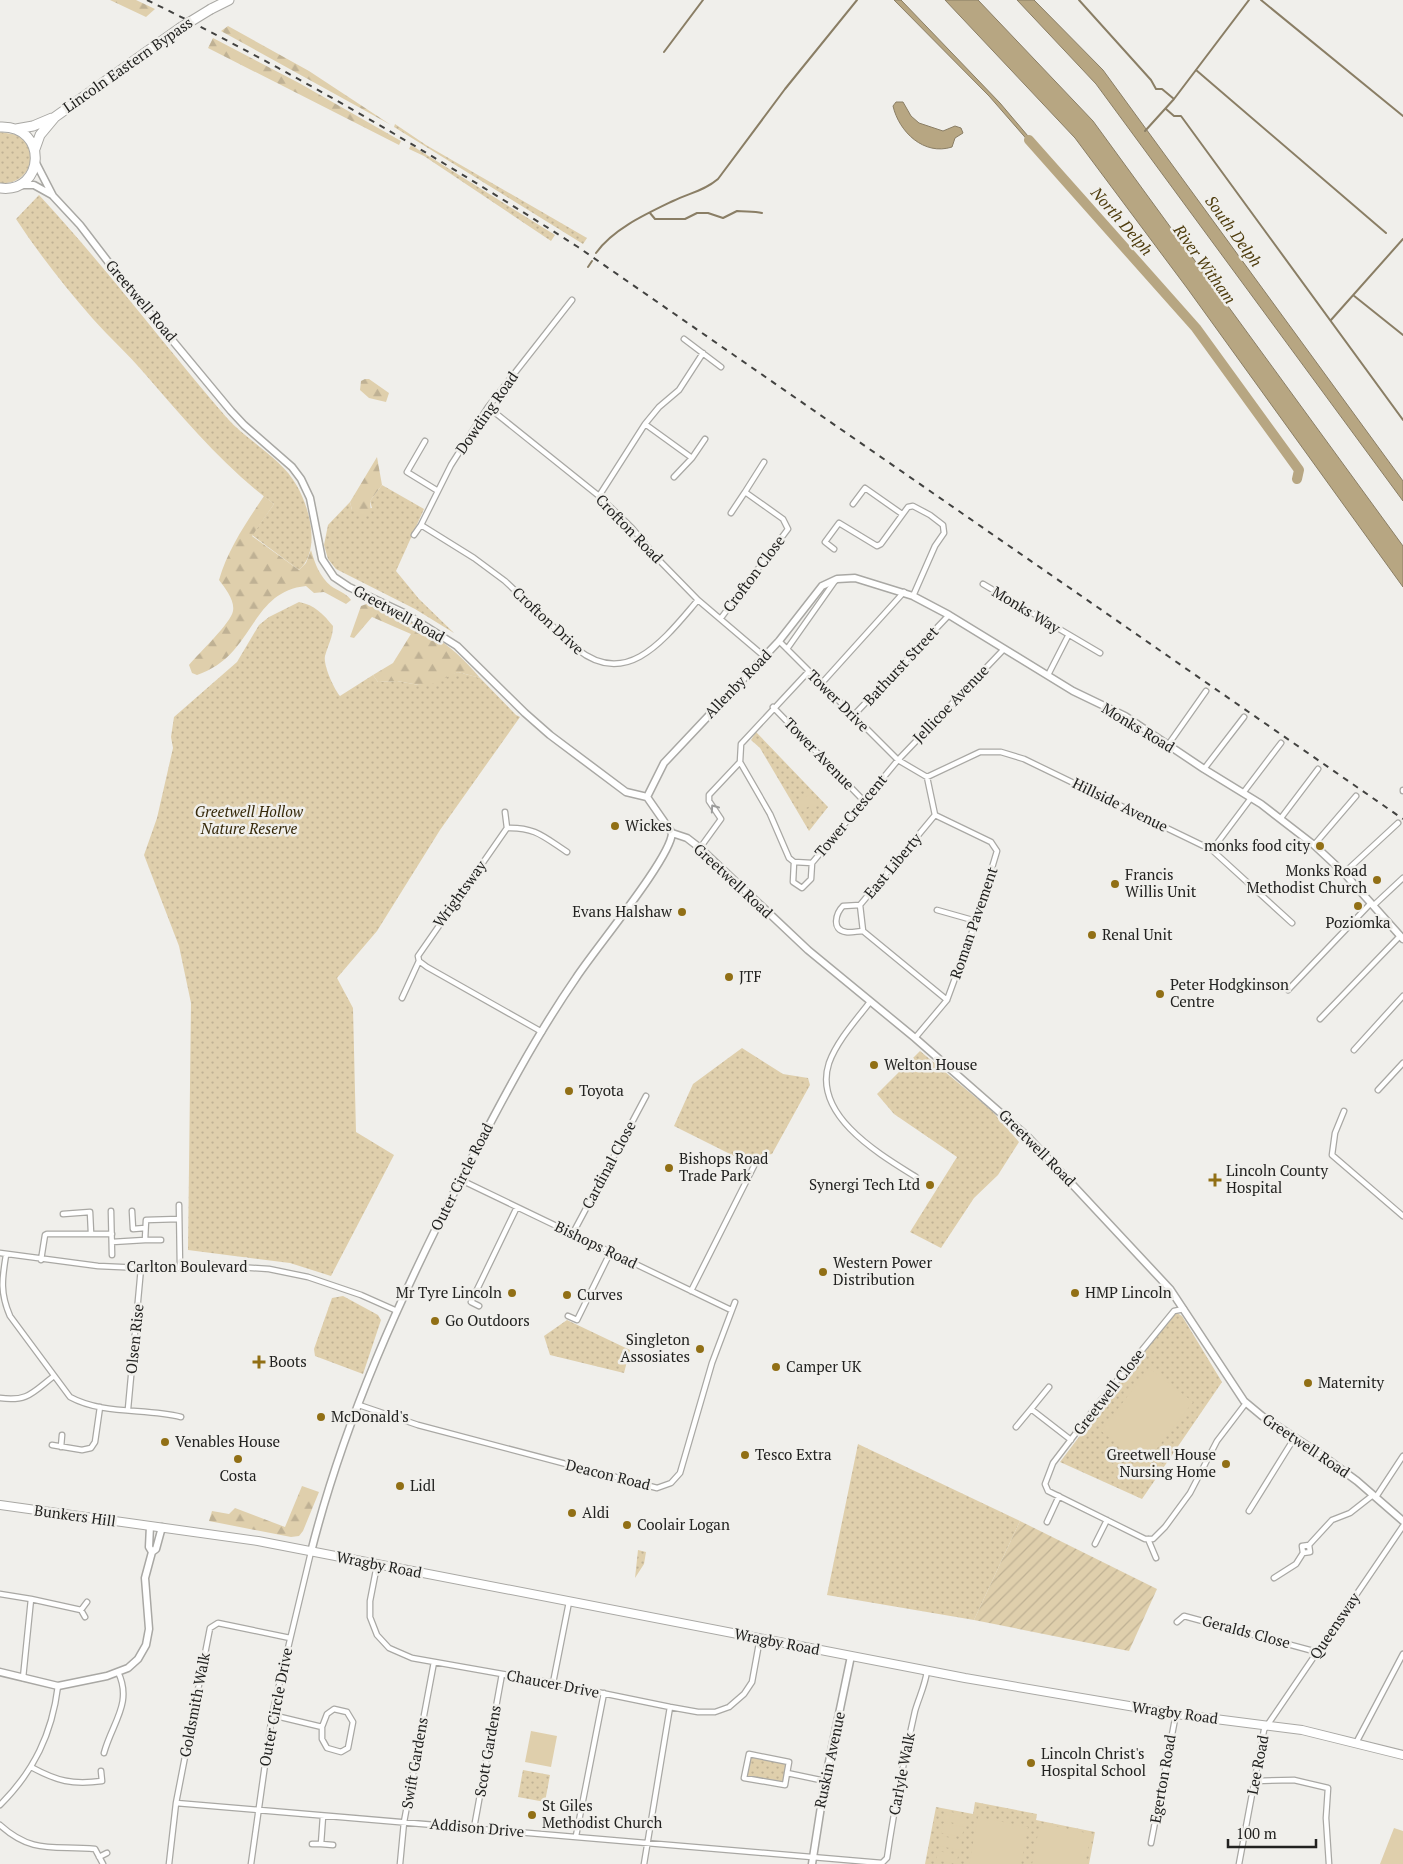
<svg xmlns="http://www.w3.org/2000/svg" width="1403" height="1864" font-family="'PT Serif',serif">
  <defs>
    <pattern id="grass-dots" width="8" height="8" patternUnits="userSpaceOnUse" patternTransform="scale(1.25)"><rect width="8" height="8" fill="#dfcfac"/><path d="M2 2h.1M6 6h.1" fill="none" stroke="#bfb194" stroke-width="1.8" stroke-linecap="round"/></pattern>
    <pattern id="forest-firs" width="22" height="20" patternUnits="userSpaceOnUse" patternTransform="scale(1.25)"><rect width="22" height="20" fill="#dfcfac"/><path d="M5 1l3.5 6h-7zM16 11l3.5 6h-7z" fill="#bfb194"/></pattern>
    <pattern id="garden-furrows" width="10" height="10" patternUnits="userSpaceOnUse" patternTransform="scale(1.25)"><rect width="10" height="10" fill="#dfcfac"/><path d="M-1 1l2-2M0 10L10 0M9 11l2-2" fill="none" stroke="#bfb194"/></pattern>
  </defs>
  <rect width="100%" height="100%" fill="#f0efeb"/>
  <path fill="url(#grass-dots)" d="M395,124L426,145L587,238L583,244L394,127Z
    M0,132L18,135C42,152 29,186 0,183Z
    M411,145L555,235L551,241L424,156L409,149Z
    M39,195C105,266 163,344 227,418C247,441 282,458 297,486C310,509 321,550 299,570L252,535L274,504C224,467 186,421 145,374C129,355 110,338 93,319C65,287 39,254 16,219Z
    M382,485L424,509L396,571L419,599L454,633L415,609L336,569L328,559L324,545L328,525L350,502L352,510L372,508L370,501Z
    M299,602C315,605 323,614 333,626C333,637 328,645 325,656C323,665 334,689 340,696L373,675L378,682L397,681L419,685L458,672L480,678L516,715L520,717L440,830L377,931L337,978L353,1008L356,1132L394,1155L331,1276L290,1263L188,1250L191,1003L179,946L144,855L157,818L173,748L171,737L174,717L237,662L259,625L269,617Z
    M756,732L828,807L809,831L760,748L751,740Z
    M742,1048L783,1074L808,1078L810,1085L772,1154L754,1157L748,1163L674,1126L693,1084Z
    M920,1051L992,1111L1019,1142L998,1175L974,1198L941,1248L910,1232L957,1157L894,1114L877,1094Z
    M343,1296L378,1315L381,1320L363,1374L315,1356L314,1349L332,1298Z
    M1174,1311L1182,1316L1222,1382L1142,1499L1060,1462Z
    M567,1320L630,1350L624,1373L550,1355L544,1336Z
    M858,1444L1020,1521L974,1620L827,1595Z
    M638,1550L646,1552L644,1564L635,1578Z
    M749,1754L789,1762L785,1785L744,1778Z
    M523,1770L550,1775L545,1802L518,1797Z
    M975,1802L1037,1814L1036,1820L1095,1832L1089,1864H925L936,1807L973,1814Z"/>
  <path fill="url(#forest-firs)" d="M110,0H136L155,9L146,17Z
    M228,26L309,71L391,125L221,31Z
    M213,38L299,83L401,141L399,145L208,48Z
    M365,379H369L389,393L386,402L369,398L360,390L361,381Z
    M377,457L382,485L370,501L371,515L361,516L352,510L350,502Z
    M264,496L274,504L252,536L299,570L306,563L311,550C315,564 320,577 331,586C338,591 346,593 351,600L346,604L324,592L314,593L306,586C266,590 257,623 234,650C224,662 211,670 197,675L192,673L189,665C199,653 231,623 233,611C235,600 225,588 219,580C228,549 246,523 264,496Z
    M372,602C414,621 451,642 480,678L458,672L432,684L419,685L397,681L378,682L373,675L393,663L411,634L372,617L354,638L350,637L361,606Z
    M302,1486L319,1492L303,1531L299,1536L291,1537L209,1521L212,1511L229,1514L235,1508L285,1527Z"/>
  <path fill="url(#garden-furrows)" d="M1020,1521L1157,1589L1129,1651L974,1620Z"/>
  <path fill="#dfcfac" d="M811,794L816,803L800,811L796,802Z
    M1149,1368L1193,1402L1144,1465L1101,1431Z
    M531,1731L557,1736L551,1767L525,1762Z
    M946,1811L966,1815L964,1825L944,1821Z
    M978,1817L1028,1827L1021,1864H969Z
    M943,1823L964,1827L962,1837L941,1833Z
    M1040,1823L1091,1834L1085,1864H1032Z
    M1394,1828L1403,1831V1864H1380Z
    M941,1836L962,1840L960,1850L939,1846Z
    M938,1851L958,1855L957,1864L936,1860Z"/>
  <path fill="#b7a682" stroke="#8a7e65" d="M894,0H901L1000,103L1039,149L1037,151L989,96Z
    M945,0H978L1093,121L1403,546V587L1187,288L1075,138Z
    M1017,0H1034L1103,70L1403,481V501L1096,84Z
    M896,102H903L911,116L919,123L943,131L955,126L961,128L963,133L955,138L952,147C924,156 899,132 893,106Z"/>
  <g fill="none" stroke-linecap="round" stroke-linejoin="round">
    <path stroke="#8a7e65" stroke-width="2" d="M1079,0L1151,80L1156,89H1162L1174,99
      M1261,0L1403,116
      M664,52L703,0
      M1196,70L1386,233
      M1166,109L1174,116H1181L1403,420
      M1145,131L1174,99L1249,0
      M650,213L655,219H685L697,213H708L723,218L737,211C745,212 754,211 762,213
      M596,253C613,229 646,214 673,201C689,193 704,191 718,179L785,89L857,0
      M588,267L592,261
      M1353,295L1403,335
      M1331,320L1403,239"/>
    <path stroke="#b7a682" stroke-width="10" d="M1029,140L1196,328L1299,470L1297,479"/>
    <g stroke="#a9a8a4" stroke-width="7">
      <path id="street" d="M684,339L721,367
        M488,407L599,496L632,528L656,557L698,600L765,657
        M645,424L692,458L705,439
        M425,441L407,472L438,491
        M674,477L692,458
        M599,496L645,424L659,407L679,390L703,353
        M853,504L865,488L902,514
        M731,513L745,492
        M421,525L474,558L505,581L577,649C628,690 666,637 698,600
        M414,535L421,525L451,465L488,407L572,300
        M834,549L825,542L839,523L877,546L881,544L908,507L913,506L930,515L943,525L944,533L935,546L913,596
        M983,584L1100,653
        M721,618L788,529L783,519L745,492L764,462
        M779,641L898,760L927,777L935,815L991,842L997,851L976,921L947,1000L915,1038
        M787,649L835,581
        M809,671L741,744L740,762L770,814L789,858L794,862L812,863L898,760L1004,649
        M1048,675L1068,636
        M821,684L904,592
        M773,707L864,801
        M853,716L949,615
        M1168,745L1206,691
        M1204,769L1244,717
        M927,777L980,752H1001L1024,759L1212,850L1292,923
        M1403,790V791
        M1243,793L1281,743
        M505,812L507,828
        M935,815L860,905L863,931L947,1000
        M1281,818L1318,769
        M1314,845L1356,796
        M700,848L721,819L709,801V795L740,762
        M1212,850L1251,798
        M794,862L793,882L802,888L811,879L812,863
        M1344,873L1398,823
        M860,905L843,906C836,913 831,930 846,932C851,933 858,931 863,931
        M1373,906L1403,878
        M937,910L976,921
        M1288,990L1370,904
        M402,998L419,961
        M870,1002C856,1020 837,1041 829,1063C812,1115 879,1154 916,1177
        M1320,1019L1400,936
        M542,1032L427,967L419,961L418,956L507,828C535,827 544,837 567,852
        M1354,1050L1403,996
        M1378,1090L1403,1063
        M1344,1111L1335,1133L1332,1155L1403,1216
        M461,1180L731,1310
        M179,1205L180,1268
        M111,1211L112,1255
        M132,1211L133,1229L145,1228
        M63,1214L90,1212L91,1233
        M573,1233L646,1096
        M145,1240H161
        M112,1242L145,1240L146,1220L179,1219
        M0,1253L98,1266L164,1269L209,1265L269,1269L308,1277L361,1295L397,1311
        M6,1255C2,1279 0,1293 10,1316L70,1397C103,1415 146,1408 181,1417
        M41,1260L45,1235L47,1234H112
        M691,1291L754,1166
        M479,1306L471,1302L517,1207
        M1184,1309L1174,1311L1102,1399L1053,1463L1045,1484L1048,1491L1145,1539H1153L1165,1527L1190,1493L1217,1441L1246,1403
        M568,1316L577,1320L610,1253
        M0,1398C28,1402 33,1392 54,1376
        M359,1405L418,1425L657,1488L671,1483L680,1473L712,1363L735,1302
        M128,1409L141,1268
        M1031,1409L1049,1387
        M1016,1427L1031,1409L1071,1440
        M52,1445L82,1450L91,1448L95,1442L100,1407
        M61,1447L62,1435
        M1376,1497L1403,1456
        M1249,1511L1295,1437
        M1047,1522L1059,1496
        M1148,1539L1156,1558
        M1095,1544L1107,1520
        M1303,1553L1310,1552L1309,1545L1332,1520L1350,1513L1373,1495
        M377,1565L370,1601V1617L377,1635L389,1648L412,1658L553,1683L670,1707L698,1712H715L729,1707L744,1694L752,1682L760,1638
        M1274,1578L1296,1564L1303,1553L1302,1546L1309,1545
        M0,1594L31,1599L23,1678
        M31,1599L81,1610L85,1617
        M81,1610L87,1602
        M1177,1622L1184,1616L1317,1652
        M553,1683L569,1602
        M272,1715L322,1727L327,1714L334,1709L347,1712L353,1722L348,1748L341,1752L327,1748L322,1739V1727
        M1356,1743L1403,1654
        M104,1753C112,1723 133,1703 118,1672
        M31,1767C57,1781 72,1785 102,1781L101,1771
        M787,1773L785,1785L744,1778L749,1754L789,1762L787,1773L825,1781
        M1255,1781L1294,1780L1328,1788L1326,1818L1329,1864
        M176,1803L882,1863L887,1858C894,1809 904,1760 915,1711C919,1697 925,1686 927,1671
        M0,1805C34,1771 52,1734 58,1686
        M323,1816L321,1844L333,1845
        M0,1825C33,1855 55,1845 95,1849L103,1864
        M474,1828L502,1674
        M576,1836L604,1693
        M1151,1843L1176,1714
        M312,1844H321
        M99,1857L107,1853
        M169,1864L176,1803L210,1628L218,1623L290,1638
        M251,1864L272,1715L311,1552
        M400,1864L404,1822L434,1662
        M644,1864L670,1707
        M1239,1864L1264,1730L1403,1526"/>
    </g>
    <g stroke="#a9a8a4" stroke-width="9">
      <path id="secondary" d="M36,163L53,196L80,225L119,276L231,411L244,425L292,467L301,479L310,498L322,559L334,577L349,587L406,614L457,646L525,713L550,735L626,792L647,797L672,833L687,838L700,848L808,950L915,1038L1028,1137L1170,1289L1244,1401L1262,1416L1323,1456L1357,1481L1403,1521
        M20,185H34L52,195
        M647,797L664,763L779,641L822,586L837,579L855,578L913,596L949,615L1073,691L1125,716L1204,769L1261,804L1314,845L1344,873L1403,939
        M152,1552L156,1549L162,1527
        M311,1552C344,1421 401,1295 463,1175C498,1108 533,1040 576,978C594,950 671,858 672,833
        M0,1672L58,1686L107,1676L128,1668L138,1659L146,1645L149,1629L145,1578L152,1552L149,1547L150,1526
        M812,1864L825,1781L851,1656"/>
    </g>
    <g stroke="#a9a8a4" stroke-width="10">
      <path id="primary" d="M0,1505L258,1541L965,1678L1176,1714L1302,1730L1403,1755"/>
    </g>
    <g stroke="#a9a8a4" stroke-width="11">
      <path id="highway" d="M211,9L229,0
        M0,127C49,125 45,194 0,188
        M16,129L33,126L52,118
        M35,149L40,135L55,117L180,28"/>
    </g>
    <use href="#street" stroke="#fff" stroke-width="4.5"/>
    <use href="#secondary" stroke="#fff" stroke-width="6"/>
    <use href="#primary" stroke="#fff" stroke-width="8"/>
    <use href="#highway" stroke="#fff" stroke-width="9"/>
    <path stroke="#424240" stroke-width="2" stroke-dasharray="6 6" stroke-linecap="butt" d="M147,0C296,73 439,158 578,247L1403,819"/>
    <g stroke="#a9a8a4" stroke-width="11" stroke-linecap="butt">
      <path id="highway-bridge" d="M180,28L211,9"/>
    </g>
    <use href="#highway-bridge" stroke="#fff" stroke-width="9"/>
  </g>
  <defs><path id="oneway-chevron" d="M-2-3.5L2.5 0L-2 3.5" fill="none" stroke-width="1.6" stroke-linecap="round" stroke-linejoin="round" transform="scale(1.25)"/></defs>
  <use stroke="#9c9c9b" href="#oneway-chevron" transform="translate(714 808) rotate(-125)"/>
  <g fill="#916f15" stroke="#f0efeb" stroke-width="2">
    <circle cx="615" cy="826" r="5"/>
    <circle cx="1320" cy="846" r="5"/>
    <circle cx="1377" cy="880" r="5"/>
    <circle cx="1115" cy="884" r="5"/>
    <circle cx="1358" cy="906" r="5"/>
    <circle cx="682" cy="912" r="5"/>
    <circle cx="1092" cy="935" r="5"/>
    <circle cx="729" cy="977" r="5"/>
    <circle cx="1160" cy="994" r="5"/>
    <circle cx="874" cy="1065" r="5"/>
    <circle cx="569" cy="1091" r="5"/>
    <circle cx="669" cy="1168" r="5"/>
    <path d="M1212.5 1172.5h5v5h5v5h-5v5h-5v-5h-5v-5h5z"/>
    <circle cx="930" cy="1185" r="5"/>
    <circle cx="823" cy="1272" r="5"/>
    <circle cx="512" cy="1293" r="5"/>
    <circle cx="1075" cy="1293" r="5"/>
    <circle cx="567" cy="1295" r="5"/>
    <circle cx="435" cy="1321" r="5"/>
    <circle cx="700" cy="1349" r="5"/>
    <path d="M256.5 1354.5h5v5h5v5h-5v5h-5v-5h-5v-5h5z"/>
    <circle cx="776" cy="1367" r="5"/>
    <circle cx="1308" cy="1383" r="5"/>
    <circle cx="321" cy="1417" r="5"/>
    <circle cx="165" cy="1442" r="5"/>
    <circle cx="745" cy="1455" r="5"/>
    <circle cx="238" cy="1459" r="5"/>
    <circle cx="1226" cy="1464" r="5"/>
    <circle cx="400" cy="1486" r="5"/>
    <circle cx="572" cy="1513" r="5"/>
    <circle cx="627" cy="1525" r="5"/>
    <circle cx="1031" cy="1763" r="5"/>
    <circle cx="532" cy="1815" r="5"/>
  </g>
  <g text-anchor="middle" stroke-width="5" stroke-linejoin="round" paint-order="stroke">
    <g font-size="15" fill="#222220" stroke="#f0efeb">
      <text transform="translate(128 65) rotate(-35)" y="5">Lincoln Eastern Bypass</text>
      <text transform="translate(141 301) rotate(50)" y="5">Greetwell Road</text>
      <text transform="translate(487 413) rotate(-55)" y="5">Dowding Road</text>
      <text transform="translate(629 529) rotate(46)" y="5">Crofton Road</text>
      <text transform="translate(754 574) rotate(-53)" y="5">Crofton Close</text>
      <text transform="translate(1026 610) rotate(31)" y="5">Monks Way</text>
      <text transform="translate(399 614) rotate(29)" y="5">Greetwell Road</text>
      <text transform="translate(548 621) rotate(43)" y="5">Crofton Drive</text>
      <text transform="translate(901 666) rotate(-47)" y="5">Bathurst Street</text>
      <text transform="translate(738 684) rotate(-46)" y="5">Allenby Road</text>
      <text transform="translate(838 701) rotate(45)" y="5">Tower Drive</text>
      <text transform="translate(951 704) rotate(-46)" y="5">Jellicoe Avenue</text>
      <text transform="translate(1138 728) rotate(31)" y="5">Monks Road</text>
      <text transform="translate(819 754) rotate(46)" y="5">Tower Avenue</text>
      <text transform="translate(1120 805) rotate(26)" y="5">Hillside Avenue</text>
      <text transform="translate(851 816) rotate(-50)" y="5">Tower Crescent</text>
      <text transform="translate(893 866) rotate(-50)" y="5">East Liberty</text>
      <text transform="translate(733 881) rotate(43)" y="5">Greetwell Road</text>
      <text transform="translate(460 894) rotate(-54)" y="5">Wrightsway</text>
      <text transform="translate(974 923) rotate(-71)" y="5">Roman Pavement</text>
      <text transform="translate(1037 1148) rotate(45)" y="5">Greetwell Road</text>
      <text transform="translate(609 1165) rotate(-62)" y="5">Cardinal Close</text>
      <text transform="translate(462 1177) rotate(-63)" y="5">Outer Circle Road</text>
      <text transform="translate(596 1245) rotate(26)" y="5">Bishops Road</text>
      <text x="187" y="1272">Carlton Boulevard</text>
      <text transform="translate(135 1339) rotate(-84)" y="5">Olsen Rise</text>
      <text transform="translate(1109 1392) rotate(-52)" y="5">Greetwell Close</text>
      <text transform="translate(1306 1446) rotate(34)" y="5">Greetwell Road</text>
      <text transform="translate(608 1475) rotate(14)" y="5">Deacon Road</text>
      <text transform="translate(75 1516) rotate(8)" y="5">Bunkers Hill</text>
      <text transform="translate(379 1565) rotate(11)" y="5">Wragby Road</text>
      <text transform="translate(1335 1626) rotate(-56)" y="5">Queensway</text>
      <text transform="translate(1246 1632) rotate(15)" y="5">Geralds Close</text>
      <text transform="translate(777 1642) rotate(11)" y="5">Wragby Road</text>
      <text transform="translate(553 1684) rotate(11)" y="5">Chaucer Drive</text>
      <text transform="translate(195 1705) rotate(-79)" y="5">Goldsmith Walk</text>
      <text transform="translate(276 1707) rotate(-79)" y="5">Outer Circle Drive</text>
      <text transform="translate(1175 1713) rotate(8)" y="5">Wragby Road</text>
      <text transform="translate(488 1751) rotate(-80)" y="5">Scott Gardens</text>
      <text transform="translate(830 1760) rotate(-78)" y="5">Ruskin Avenue</text>
      <text transform="translate(415 1763) rotate(-80)" y="5">Swift Gardens</text>
      <text transform="translate(1258 1765) rotate(-79)" y="5">Lee Road</text>
      <text transform="translate(902 1774) rotate(-79)" y="5">Carlyle Walk</text>
      <text transform="translate(1163 1779) rotate(-80)" y="5">Egerton Road</text>
      <text transform="translate(477 1828) rotate(5)" y="5">Addison Drive</text>
    </g>
    <g font-size="15" font-style="italic" fill="#352809" stroke="#f0efeb">
      <text x="249" y="817">Greetwell Hollow<tspan x="249" dy="17">Nature Reserve</tspan></text>
    </g>
    <g font-size="15" fill="#222220" stroke="#f0efeb" text-anchor="start">
      <text x="625" y="831">Wickes</text>
      <text x="1310" y="851" text-anchor="end">monks food city</text>
      <text x="1367" y="876" text-anchor="end">Monks Road<tspan x="1367" dy="17">Methodist Church</tspan></text>
      <text x="1125" y="880">Francis<tspan x="1125" dy="17">Willis Unit</tspan></text>
      <text x="672" y="917" text-anchor="end">Evans Halshaw</text>
      <text x="1358" y="928" text-anchor="middle">Poziomka</text>
      <text x="1102" y="940">Renal Unit</text>
      <text x="739" y="982">JTF</text>
      <text x="1170" y="990">Peter Hodgkinson<tspan x="1170" dy="17">Centre</tspan></text>
      <text x="884" y="1070">Welton House</text>
      <text x="579" y="1096">Toyota</text>
      <text x="679" y="1164">Bishops Road<tspan x="679" dy="17">Trade Park</tspan></text>
      <text x="1226" y="1176">Lincoln County<tspan x="1226" dy="17">Hospital</tspan></text>
      <text x="920" y="1190" text-anchor="end">Synergi Tech Ltd</text>
      <text x="833" y="1268">Western Power<tspan x="833" dy="17">Distribution</tspan></text>
      <text x="502" y="1298" text-anchor="end">Mr Tyre Lincoln</text>
      <text x="1085" y="1298">HMP Lincoln</text>
      <text x="577" y="1300">Curves</text>
      <text x="445" y="1326">Go Outdoors</text>
      <text x="690" y="1345" text-anchor="end">Singleton<tspan x="690" dy="17">Assosiates</tspan></text>
      <text x="269" y="1367">Boots</text>
      <text x="786" y="1372">Camper UK</text>
      <text x="1318" y="1388">Maternity</text>
      <text x="331" y="1422">McDonald's</text>
      <text x="175" y="1447">Venables House</text>
      <text x="755" y="1460">Tesco Extra</text>
      <text x="1216" y="1460" text-anchor="end">Greetwell House<tspan x="1216" dy="17">Nursing Home</tspan></text>
      <text x="238" y="1481" text-anchor="middle">Costa</text>
      <text x="410" y="1491">Lidl</text>
      <text x="582" y="1518">Aldi</text>
      <text x="637" y="1530">Coolair Logan</text>
      <text x="1041" y="1759">Lincoln Christ's<tspan x="1041" dy="17">Hospital School</tspan></text>
      <text x="542" y="1811">St Giles<tspan x="542" dy="17">Methodist Church</tspan></text>
    </g>
    <g font-size="16" font-style="italic" fill="#4d3b0c" stroke="#f0efeb">
      <text transform="translate(1122 221) rotate(49)" y="6">North Delph</text>
      <text transform="translate(1234 231) rotate(54)" y="6">South Delph</text>
      <text transform="translate(1205 264) rotate(54)" y="6">River Witham</text>
    </g>
  </g>
  <path d="M1228 1839v8h88v-8" fill="none" stroke="#222220" stroke-width="2.5"/>
  <text x="1236" y="1839" font-size="15" fill="#222220" stroke="#f0efeb" stroke-width="4" paint-order="stroke">100 m</text>
</svg>
